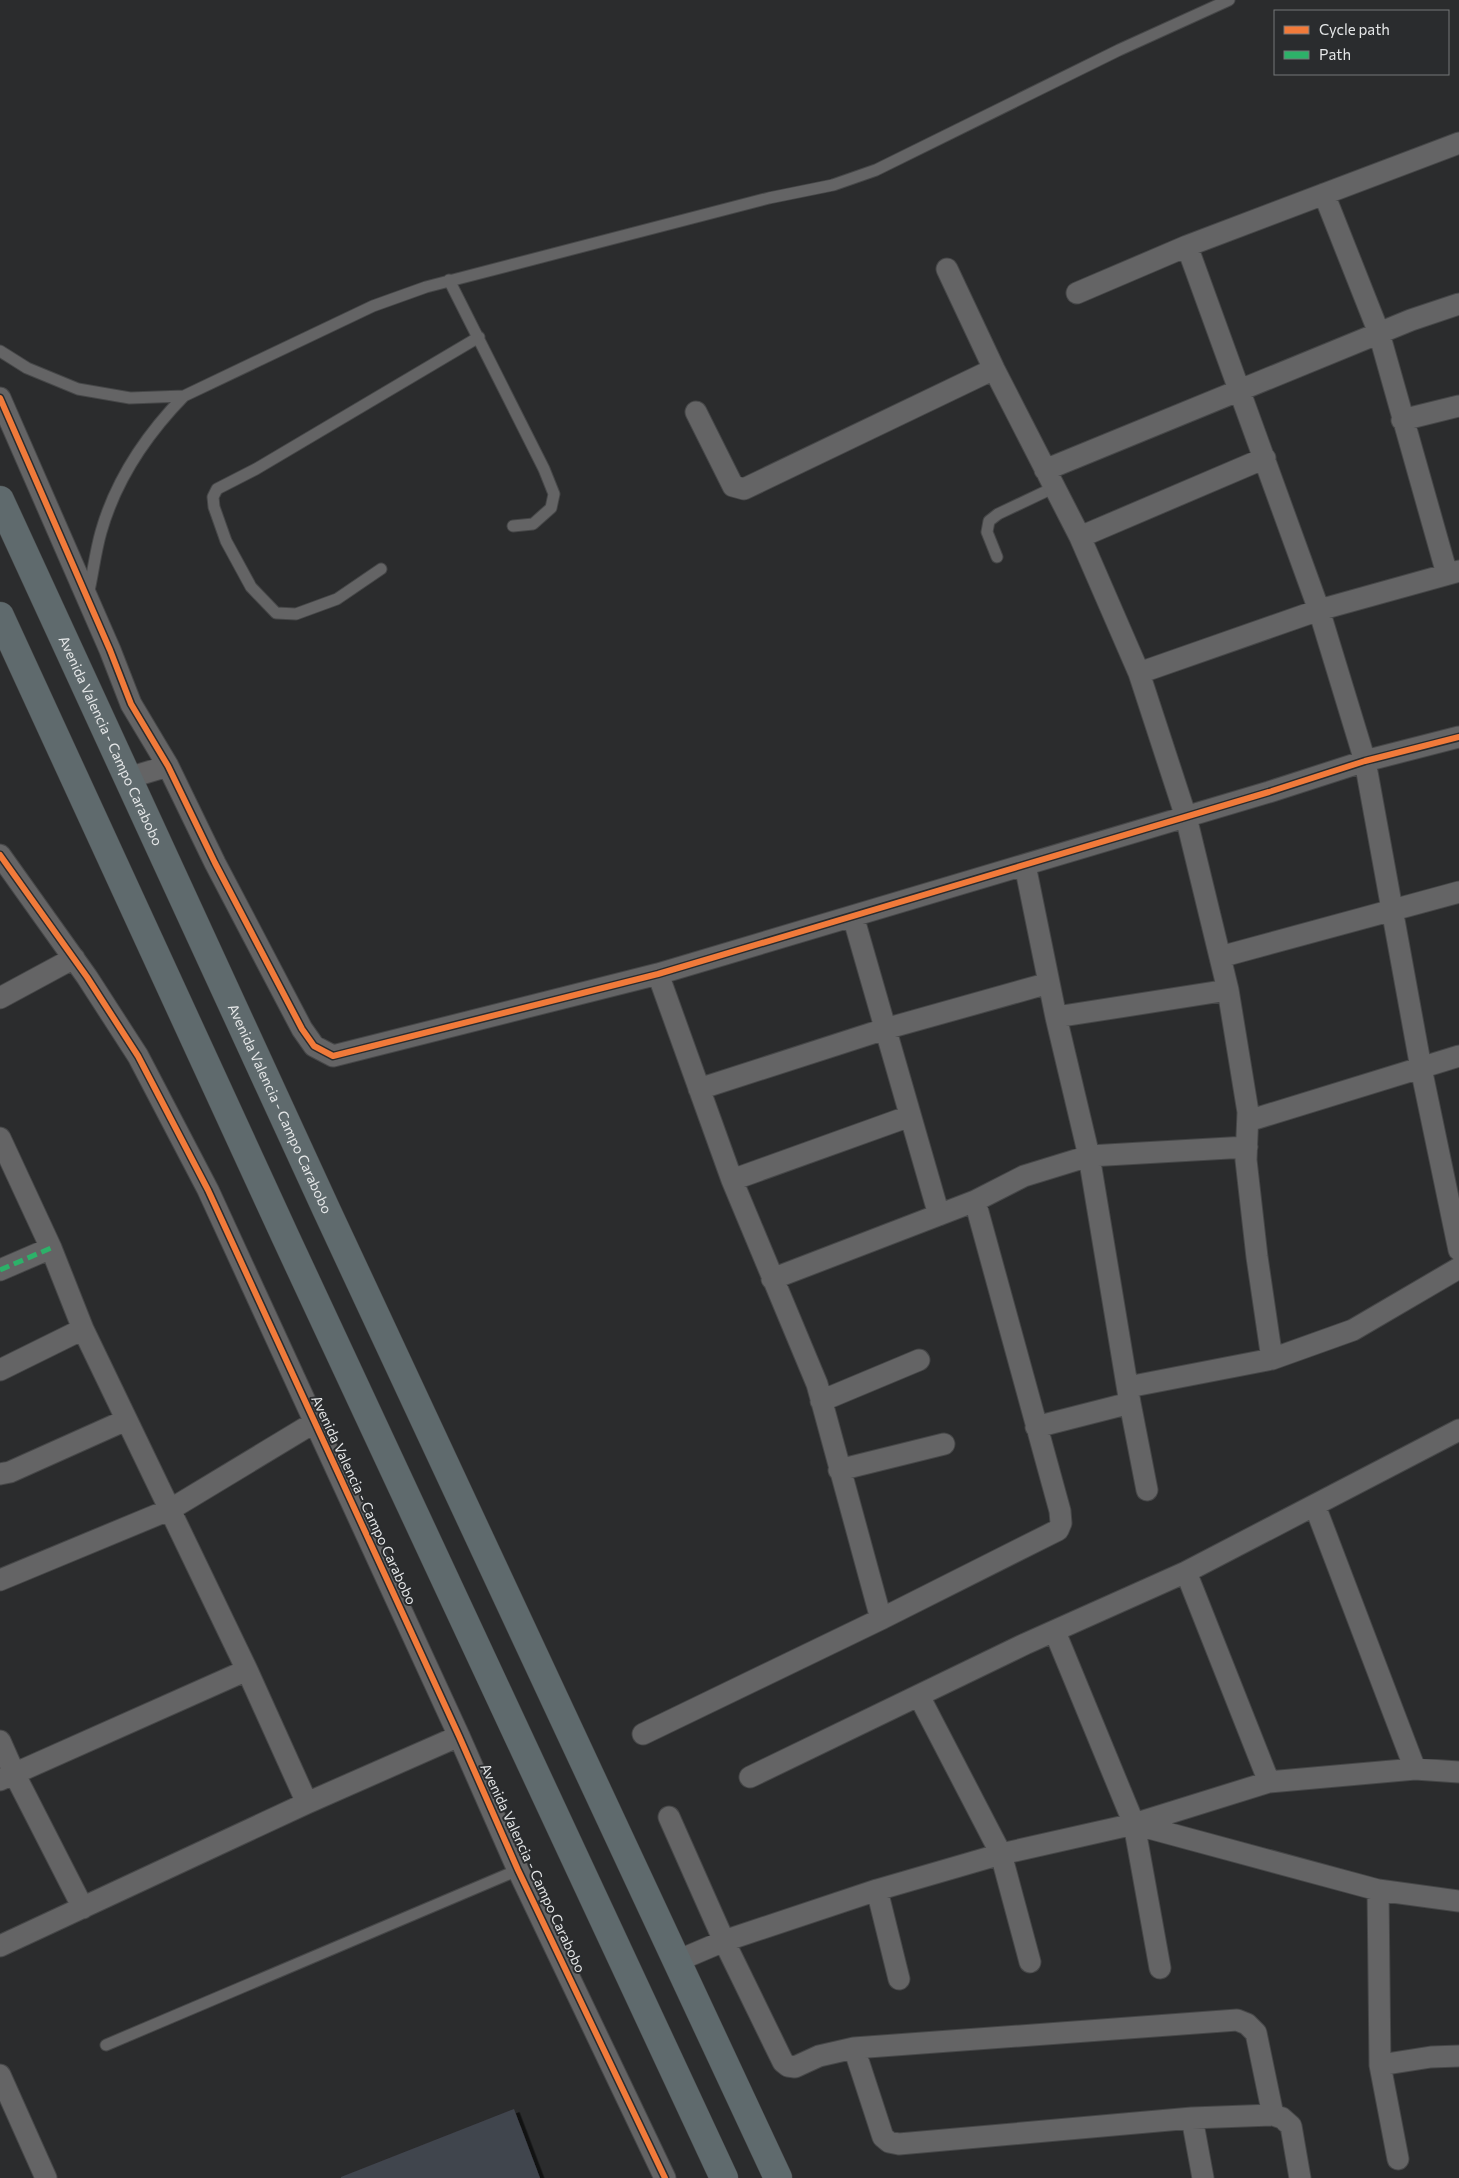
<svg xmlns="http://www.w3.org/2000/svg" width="1459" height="2178" font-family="Commissioner,sans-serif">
  <defs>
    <filter id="shadow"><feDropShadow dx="5.5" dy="3" stdDeviation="0" flood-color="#0009"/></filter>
  </defs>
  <rect width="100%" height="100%" fill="#2b2c2d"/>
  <path fill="#41444d" filter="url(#shadow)" d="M514,2109L540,2178H341V2177Z"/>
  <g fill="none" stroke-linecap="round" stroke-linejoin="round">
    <g stroke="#464748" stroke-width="13">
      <path id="lane" d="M449,280L544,469L554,494L551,508L533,524L513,526
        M0,351L27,368L78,389L130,398L184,396L373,306L426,287L769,198L833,185L876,170L1119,50L1229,0
        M997,557L987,532L989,521L998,514L1055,487
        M381,569L337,599L296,614L276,613L251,587L226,541L214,507L213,497L217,489L256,469L479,337
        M88,595C93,574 95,553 101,532C116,479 146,435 184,396
        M106,2045L518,1870"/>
    </g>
    <g stroke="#464748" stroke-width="23">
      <path id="street" d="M1324,194L1379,333L1447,574
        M1187,246L1319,610L1365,761L1421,1068L1459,1250
        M947,269L994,369L1080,537L1139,673L1186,817L1228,990L1248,1112L1246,1160L1257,1257L1272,1359
        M1077,293L1187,246L1459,143
        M0,398L110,650L131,704L168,766L215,863L302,1029L314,1046L333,1056L658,974L1269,792L1365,761L1459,737
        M696,412L733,486L744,489L994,369
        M1402,420L1459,406
        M1045,470L1411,320L1459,304
        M1080,537L1265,458
        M1139,673L1319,610L1459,571
        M128,778L168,766
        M0,855L87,977L138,1056L208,1190L459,1736L518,1870L665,2178
        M1025,865L1056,1017L1089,1156L1130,1403L1036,1427
        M853,916L939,1215
        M1220,957L1459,892
        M658,974L732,1180L817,1384L881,1619
        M0,998L74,958
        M1056,1017L1228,990
        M699,1089L885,1029L1049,983
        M1248,1121L1459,1056
        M0,1138L51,1248L83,1329L247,1670L307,1803
        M732,1180L910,1116
        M0,1270L51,1248
        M772,1279L975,1201L1024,1176L1089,1156L1247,1147
        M0,1370L83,1329
        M1128,1387L1272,1359L1353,1330L1459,1268
        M821,1401L919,1360
        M1130,1403L1147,1490
        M839,1470L944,1444
        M0,1474L10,1472L126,1420
        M1315,1506L1415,1769
        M1186,1572L1269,1782
        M0,1580L171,1509L315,1422
        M1055,1632L1134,1824L1378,1890L1459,1901
        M919,1696L1001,1854L1030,1962
        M643,1734L881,1619L1058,1530L1061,1523L1060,1511L975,1201
        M0,1741L15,1775L83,1908
        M750,1777L1025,1644L1186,1572L1459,1430
        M0,1780L247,1670
        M669,1817L724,1941L783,2062L788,2066L795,2067L819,2056L854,2048L1237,2020L1247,2024L1256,2033L1273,2115L1282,2118L1291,2126L1300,2178
        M1134,1824L1160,1968
        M877,1890L899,1979
        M1378,1890L1380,2065L1398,2159
        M0,1946L307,1803L459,1736
        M677,1961L724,1941L877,1890L1001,1854L1134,1824L1269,1782L1415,1769L1459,1772
        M854,2048L883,2137L889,2142L899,2144L1192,2118L1273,2115
        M1380,2065L1431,2057L1459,2056
        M0,2075L46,2178
        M1192,2118L1203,2178"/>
    </g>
    <g stroke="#464748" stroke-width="29">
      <g id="highway">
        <path id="s1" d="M0,500L327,1211L778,2178"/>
        <path d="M0,616L286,1238L724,2178"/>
      </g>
    </g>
    <use href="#lane" stroke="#646465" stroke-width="11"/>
    <use href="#street" stroke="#646465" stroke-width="21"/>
    <use href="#highway" stroke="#5f6a6d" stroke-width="28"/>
    <path stroke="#2db169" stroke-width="5" stroke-dasharray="10 5" stroke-linecap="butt" d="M0,1270L51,1248"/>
    <g stroke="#2a2c2e" stroke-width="9">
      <path id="cycleway" d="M0,398L110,650L131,704L168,766L215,863L302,1029L314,1046L333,1056L658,974L1269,792L1365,761L1459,737
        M0,855L87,977L138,1056L208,1190L459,1736L518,1870L665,2178"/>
    </g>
    <use href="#cycleway" stroke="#f17a3a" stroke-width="6"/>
  </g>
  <g text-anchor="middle" stroke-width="4" stroke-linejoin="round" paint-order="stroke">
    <g font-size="14" fill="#e5e7e8" stroke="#2a2c2e">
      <text dy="5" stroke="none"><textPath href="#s1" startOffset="265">Avenida Valencia - Campo Carabobo</textPath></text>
      <text dy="5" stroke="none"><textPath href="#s1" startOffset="670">Avenida Valencia - Campo Carabobo</textPath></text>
      <text transform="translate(364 1500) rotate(65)" y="5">Avenida Valencia - Campo Carabobo</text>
      <text transform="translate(533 1868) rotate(65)" y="5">Avenida Valencia - Campo Carabobo</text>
    </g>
  </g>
  <rect x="1274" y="10" width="175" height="65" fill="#2a2c2e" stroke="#757778"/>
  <rect x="1284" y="26" width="25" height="8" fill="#f17a3a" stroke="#757778"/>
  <text x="1319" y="35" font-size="15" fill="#e5e7e8">Cycle path</text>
  <rect x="1284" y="51" width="25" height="8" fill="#2db169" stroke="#757778"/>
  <text x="1319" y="60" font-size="15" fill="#e5e7e8">Path</text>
</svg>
